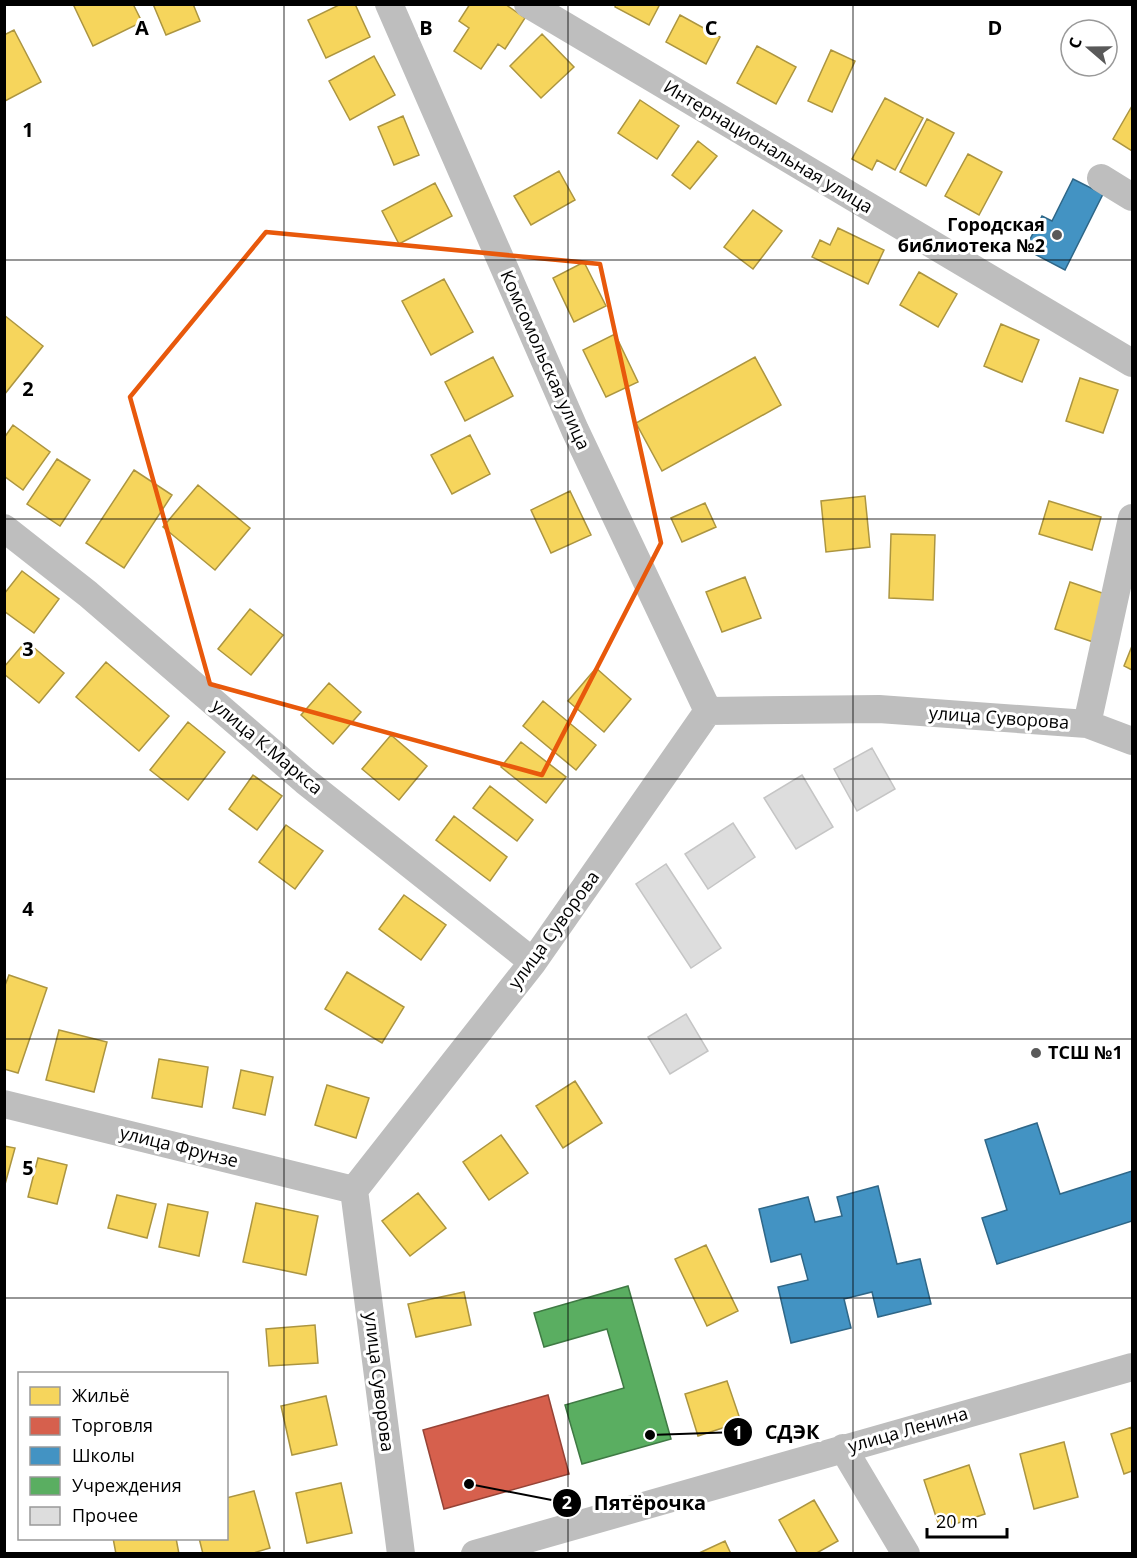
<svg xmlns="http://www.w3.org/2000/svg" width="1137" height="1558" font-family="'Open Sans',sans-serif">
  <rect width="100%" height="100%" fill="#fff"/>
  <path fill="#f6d55c" stroke="#ac9540" stroke-width="1.5" d="M73,4H133L142,22L93,46Z
    M153,4H193L200,21L166,35Z
    M341,4H355L370,37L326,58L308,20Z
    M470,4H505L525,18L505,49L498,44L481,69L454,51L469,28L459,21Z
    M616,4H660L649,25L615,7Z
    M680,15L720,37L706,64L666,42Z
    M14,30L41,82L5,101L4,35Z
    M542,34L574,67L541,98L510,66Z
    M757,46L796,67L776,104L737,83Z
    M831,50L855,61L832,112L808,101Z
    M374,56L395,95L350,120L329,81Z
    M885,98L923,118L895,170L877,160L872,170L852,159Z
    M640,100L679,126L657,159L618,133Z
    M1132,106V151L1113,139Z
    M403,116L419,155L394,165L378,127Z
    M927,119L954,133L926,186L900,172Z
    M698,141L717,156L690,189L672,175Z
    M968,154L1002,172L979,215L945,196Z
    M559,171L575,200L531,225L514,196Z
    M435,183L452,216L399,244L382,211Z
    M753,210L782,231L753,269L724,247Z
    M838,228L884,250L868,284L812,257L820,240L830,245Z
    M584,262L606,306L574,322L553,278Z
    M919,272L957,294L938,327L900,305Z
    M444,279L473,332L431,355L402,301Z
    M4,315L43,346L4,395Z
    M1001,324L1039,340L1022,382L984,366Z
    M615,334L638,382L606,397L583,350Z
    M493,357L513,396L465,421L445,382Z
    M755,357L781,405L662,471L636,423Z
    M1080,378L1118,390L1103,433L1066,421Z
    M13,425L50,452L23,490L4,476V438Z
    M470,435L490,474L452,494L431,455Z
    M57,459L90,480L60,526L27,504Z
    M134,470L172,495L124,568L86,543Z
    M198,485L250,528L215,570L163,527Z
    M570,491L591,535L551,553L531,510Z
    M865,496L870,547L826,552L821,501Z
    M1049,501L1101,517L1092,550L1039,534Z
    M705,503L716,527L682,542L671,518Z
    M891,534L935,535L933,600L889,598Z
    M22,571L59,599L34,633L4,611V594Z
    M745,577L761,618L722,632L706,592Z
    M1070,582L1108,595L1093,642L1055,629Z
    M250,609L283,635L251,675L218,649Z
    M26,641L64,673L39,703L4,674V667Z
    M1132,646V670L1124,666Z
    M106,662L169,716L139,751L76,697Z
    M596,668L631,699L604,732L568,701Z
    M329,683L361,712L333,744L301,715Z
    M543,701L596,745L576,770L523,726Z
    M188,722L225,752L188,800L150,770Z
    M391,735L427,766L399,800L362,769Z
    M521,742L566,777L546,803L501,767Z
    M253,775L282,796L257,830L229,809Z
    M490,786L533,820L517,841L473,808Z
    M454,816L507,857L490,881L436,840Z
    M286,825L323,851L295,889L259,862Z
    M404,895L446,925L421,960L379,929Z
    M347,972L404,1007L382,1043L325,1009Z
    M9,975L47,988L18,1073L4,1069V988Z
    M59,1030L107,1042L94,1092L46,1080Z
    M159,1059L208,1067L202,1107L152,1098Z
    M241,1070L273,1077L265,1115L233,1108Z
    M575,1081L602,1123L563,1148L536,1106Z
    M327,1085L369,1098L356,1138L315,1125Z
    M501,1135L528,1173L489,1200L463,1162Z
    M4,1146L15,1148L4,1188Z
    M38,1158L67,1165L57,1204L28,1197Z
    M418,1193L446,1228L410,1256L382,1221Z
    M117,1195L156,1204L147,1238L108,1228Z
    M256,1203L318,1216L306,1275L243,1262Z
    M168,1204L208,1212L199,1256L159,1247Z
    M706,1245L738,1311L707,1326L675,1259Z
    M464,1292L471,1325L416,1337L408,1304Z
    M315,1325L318,1363L269,1366L266,1329Z
    M727,1381L741,1422L698,1436L685,1394Z
    M326,1396L337,1445L292,1455L281,1406Z
    M1132,1427V1471L1124,1474L1111,1434Z
    M1064,1442L1078,1497L1034,1509L1020,1454Z
    M969,1465L985,1514L940,1529L924,1480Z
    M341,1483L352,1533L307,1543L296,1493Z
    M254,1491L270,1548L250,1554H203L199,1538H226V1498Z
    M814,1500L838,1541L815,1554H798L779,1520Z
    M113,1538H176L179,1554H116Z
    M725,1541L731,1554H697Z"/>
  <path fill="#d6604d" stroke="#964336" stroke-width="1.5" d="M548,1395L569,1474L444,1509L423,1430Z"/>
  <path fill="#4393c3" stroke="#2f6788" stroke-width="1.5" d="M1073,179L1103,194L1065,270L1025,249L1042,216L1052,221Z
    M1037,1123L1060,1194L1132,1171V1221L997,1264L982,1218L1007,1210L985,1140Z
    M878,1186L897,1264L920,1259L931,1304L878,1317L872,1292L844,1299L851,1328L791,1343L778,1287L808,1280L801,1254L771,1262L759,1209L808,1197L815,1222L842,1216L837,1197Z"/>
  <path fill="#5aae61" stroke="#3f7a44" stroke-width="1.5" d="M628,1286L671,1439L582,1464L565,1405L624,1388L607,1329L544,1347L534,1313Z"/>
  <path fill="#ddd" stroke="#c5c5c5" stroke-width="1.5" d="M872,748L895,789L857,811L834,769Z
    M802,775L833,827L796,849L764,798Z
    M733,823L755,857L708,889L685,854Z
    M666,864L721,948L691,968L636,884Z
    M686,1014L708,1051L670,1074L648,1037Z"/>
  <g fill="none" stroke-linecap="round" stroke-linejoin="round">
    <path stroke="#bebebe" stroke-width="28" d="M389,4L575,430L708,711
      M528,4L1132,363
      M1101,178L1132,197
      M4,528L88,594L305,781L533,962
      M1087,724L1132,518
      M4,1104L354,1190
      M843,1448L906,1554
      M401,1554L354,1190L533,962L708,711L879,709L1087,724L1132,741
      M475,1554L1132,1367"/>
  </g>
  <path fill="none" stroke="#e8590c" stroke-width="4.5" stroke-linejoin="round" d="M266,232L600,264L661,543L542,775L210,684L130,397Z"/>
  <path fill="none" stroke="#000" stroke-width="1.5" stroke-opacity="0.55" d="M284,4V1554M568,4V1554M853,4V1554M4,260H1132M4,519H1132M4,779H1132M4,1039H1132M4,1298H1132"/>
  <g fill="#595959" stroke="#fff" stroke-width="2">
    <circle cx="1057" cy="235" r="6"/>
    <circle cx="1036" cy="1053" r="6"/>
  </g>
  <g text-anchor="middle" stroke-width="6" stroke-linejoin="round" paint-order="stroke">
    <g font-size="18" fill="#000" stroke="#fff">
      <text transform="translate(768 147) rotate(31)" y="6">Интернациональная улица</text>
      <text transform="translate(545 360) rotate(66)" y="6">Комсомольская улица</text>
      <text transform="translate(999 718) rotate(4)" y="6">улица Суворова</text>
      <text transform="translate(267 747) rotate(40)" y="6">улица К.Маркса</text>
      <text transform="translate(554 930) rotate(-54)" y="6">улица Суворова</text>
      <text transform="translate(179 1147) rotate(14)" y="6">улица Фрунзе</text>
      <text transform="translate(379 1382) rotate(83)" y="6">улица Суворова</text>
      <text transform="translate(908 1430) rotate(-16)" y="6">улица Ленина</text>
    </g>
    <g font-size="18" font-weight="bold" fill="#000" stroke="#fff" text-anchor="end">
      <text x="1045" y="231">Городская<tspan x="1045" dy="21">библиотека №2</tspan></text>
      <text x="1048" y="1059" text-anchor="start">ТСШ №1</text>
    </g>
  </g>
  <g font-size="20" text-anchor="middle" font-weight="bold" fill="#000" stroke="#fff" stroke-width="6" stroke-linejoin="round" paint-order="stroke">
    <text x="142" y="35">A</text>
    <text x="426" y="35">B</text>
    <text x="711" y="35">C</text>
    <text x="995" y="35">D</text>
    <text x="28" y="137">1</text>
    <text x="28" y="396">2</text>
    <text x="28" y="656">3</text>
    <text x="28" y="916">4</text>
    <text x="28" y="1175">5</text>
  </g>
  <path fill="none" stroke="#000" stroke-width="2" d="M650 1435L738 1432M469 1484L567 1503"/>
  <g fill="#000" stroke="#fff" stroke-width="2">
    <circle cx="650" cy="1435" r="6"/>
    <circle cx="469" cy="1484" r="6"/>
    <circle cx="738" cy="1432" r="15"/>
    <circle cx="567" cy="1503" r="15"/>
  </g>
  <g font-size="18" text-anchor="middle" font-weight="bold" fill="#fff">
    <text x="738" y="1439">1</text>
    <text x="567" y="1509">2</text>
  </g>
  <g font-size="20" text-anchor="middle" font-weight="bold" fill="#000" stroke="#fff" stroke-width="6" stroke-linejoin="round" paint-order="stroke">
    <text x="792" y="1439">СДЭК</text>
    <text x="650" y="1510">Пятёрочка</text>
  </g>
  <rect width="1137" height="1558" fill="none" stroke="#000000" stroke-width="12"/>
  <rect x="18" y="1372" width="210" height="168" fill="#ffffff" stroke="#999999" stroke-width="1.5"/>
  <rect x="30" y="1387" width="30" height="18" fill="#f6d55c" stroke="#999999" stroke-width="1.5"/>
  <text x="72" y="1402" font-size="18" fill="#000000">Жильё</text>
  <rect x="30" y="1417" width="30" height="18" fill="#d6604d" stroke="#999999" stroke-width="1.5"/>
  <text x="72" y="1432" font-size="18" fill="#000000">Торговля</text>
  <rect x="30" y="1447" width="30" height="18" fill="#4393c3" stroke="#999999" stroke-width="1.5"/>
  <text x="72" y="1462" font-size="18" fill="#000000">Школы</text>
  <rect x="30" y="1477" width="30" height="18" fill="#5aae61" stroke="#999999" stroke-width="1.5"/>
  <text x="72" y="1492" font-size="18" fill="#000000">Учреждения</text>
  <rect x="30" y="1507" width="30" height="18" fill="#dddddd" stroke="#999999" stroke-width="1.5"/>
  <text x="72" y="1522" font-size="18" fill="#000000">Прочее</text>
  <g transform="translate(1089 48) rotate(290)"><circle r="28" fill="#ffffff" stroke="#999999" stroke-width="1.5"/>
  <path d="M0-4.5L10 22L0 15L-10 22Z" fill="#595959"/>
  <text y="-9" font-size="16" font-weight="bold" text-anchor="middle" fill="#000000">С</text>
  </g>
  <path d="M927 1528v9h80v-9" fill="none" stroke="#000000" stroke-width="3"/>
  <text x="936" y="1528" font-size="18" fill="#000000" stroke="#ffffff" stroke-width="4.5" paint-order="stroke">20 m</text>
</svg>
